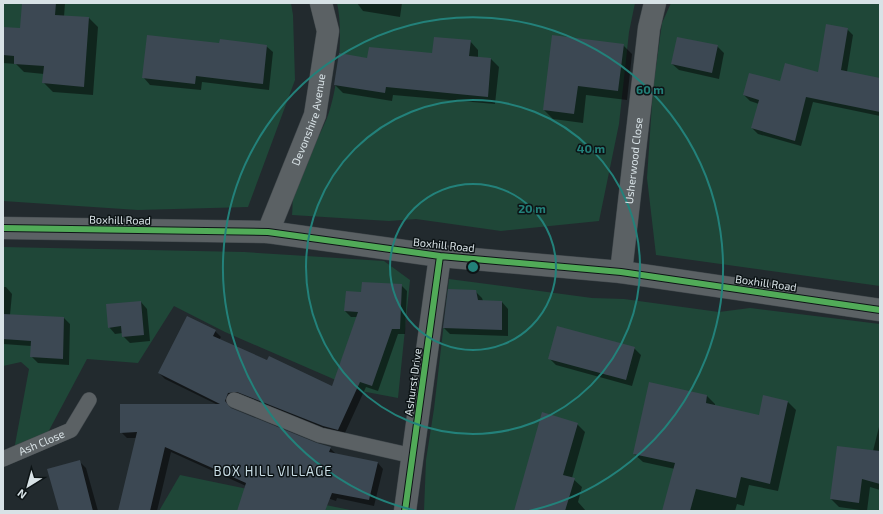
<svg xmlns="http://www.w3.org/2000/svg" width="883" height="514" font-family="'Exo 2',sans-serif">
  <rect width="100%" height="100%" fill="#222a2e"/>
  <path fill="#1f4738" d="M3,3H291L293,15L295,80L248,207L138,210L3,201Z
    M337,3H635L629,32L619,124L599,221L501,231L416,219L389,221L292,215C293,207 292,198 294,190C301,168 318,140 327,118C338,89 344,33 337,3Z
    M671,3H880V286L656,255L647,178L653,89L662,23Z
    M3,247L244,252L384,261L410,280L398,398L361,391L225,332L174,306L138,363L87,359L45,438L14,450L29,369L21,362L3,366Z
    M449,279L592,298L624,299L719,312L750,308L880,324V511H424L426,460L434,409Z
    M180,475L355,511H159Z"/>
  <path fill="#0007" d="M23,3H65L64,17L89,18L98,27L93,95L53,92L44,83V74L24,72L16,64L3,63V28L21,29Z
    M357,3H402L400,17L363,11Z
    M847,29L853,35L847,72L880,79V116L813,102L801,146L758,134L752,128L759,104L750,101L744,95L781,83L819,73Z
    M470,41L478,50V58L491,59L499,67L495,104L393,95L392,101L343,93L335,85L368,59L433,54Z
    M623,45L632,54L627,100L586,95L583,123L553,119L544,110Z
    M266,46L273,52L269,90L202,82L201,90L150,85L144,78Z
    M717,46L724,53L719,79L679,70L672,64Z
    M401,285L407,291L405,334H398L378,391L366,387L344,435L231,402L230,408L316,444L330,448L336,454L378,463L383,469L374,506L337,498L336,501L302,489L280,511H238L246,486L171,452L157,511H119L137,438H127L121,432L218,405L165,379L159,373L215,331L221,337L219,340L332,388L357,317H351L345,311L362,293Z
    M3,287H6L12,294L10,315L64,318L70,324L69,365L38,363L31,356V346L3,344Z
    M475,291L482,298L483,301L502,302L508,309V336L450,334L444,328Z
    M141,302L147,309L150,341L130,343L123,336V333L115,334L109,327Z
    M634,348L641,355L632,386L556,365L549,358Z
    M707,396L715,404V406L759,416L788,402L796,410L778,491L749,485L744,506L737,504L735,511H666L675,469L643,462L634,454Z
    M880,423V490L870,487L867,511L839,507L831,499L873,451Z
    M577,424L585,432L572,478L582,487L578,502L586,511H515Z
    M79,461L86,468L98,511H60Z"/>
  <path fill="#3c4853" d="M22,3H56L55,15L89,17L84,87L42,83L44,66L14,64V56L3,55V27L20,28Z
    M826,24L848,28L841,70L880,78V112L806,97L795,141L751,128L759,100L743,95L749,73L780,81L785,63L818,72Z
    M147,35L219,43L220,39L267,45L263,84L196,76L195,84L142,78Z
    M552,35L624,44L618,91L578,86L574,114L543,110Z
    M434,37L471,40L469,56L491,58L488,97L386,87L385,93L334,85L339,53L367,58L369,47L432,53Z
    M677,37L718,45L712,73L671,64Z
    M362,282L402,284L400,329H392L372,386L360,382L338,430L323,426L237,392L228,393L225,401L231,408L317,443L331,447L329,452L378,462L369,500L332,493L325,511H237L246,483L165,447L150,511H118L137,432L120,433V404H220L158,373L187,316L216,330L213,336L267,360L269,356L332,386L358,312L344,311L346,291L361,292Z
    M448,289L476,290L478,300L502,301V330L443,328Z
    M141,301L144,335L122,337L121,326L108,328L106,304Z
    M3,314L64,317L63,359L30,357L31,341L3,339Z
    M557,326L635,347L626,380L548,359Z
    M649,382L707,395L706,403L759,415L763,395L788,401L770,484L741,477L736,498L696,489L690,511H662L675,463L633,454Z
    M542,412L578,423L563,475L575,478L565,511H514Z
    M837,446L880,451V484L862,479L859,503L830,499Z
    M80,460L93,511H59L47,469Z"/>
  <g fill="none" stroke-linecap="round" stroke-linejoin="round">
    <g stroke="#41484c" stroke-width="16">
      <g id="lane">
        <path d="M234,400L320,435L413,456"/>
        <path id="s1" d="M3,459L71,430L89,400"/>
      </g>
    </g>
    <g stroke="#41484c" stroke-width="23">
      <g id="street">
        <path d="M3,228L268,232L440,256L621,272L880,310"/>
        <path id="s2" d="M268,232L315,115L328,31L321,3"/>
        <path id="s3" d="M621,272L649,28L655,3"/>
        <path d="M405,511L440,256"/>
      </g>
    </g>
    <use href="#lane" stroke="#5b6164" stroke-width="15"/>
    <use href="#street" stroke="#5b6164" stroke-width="22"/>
    <g stroke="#0d1416" stroke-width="8">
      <path id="cycleway" d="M3,228L268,232L440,256L621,272L880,310
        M405,511L440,256"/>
    </g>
    <use href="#cycleway" stroke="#51ab58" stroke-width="6"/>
  </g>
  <g fill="none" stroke="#23817a" stroke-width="2">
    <circle cx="473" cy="267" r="83"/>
    <circle cx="473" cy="267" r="167"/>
    <path d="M417 511A250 250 0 1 1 529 511"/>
  </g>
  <g text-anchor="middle" stroke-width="3" stroke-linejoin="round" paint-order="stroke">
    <g font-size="11" fill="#d8e2e6" stroke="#0d1416">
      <text dy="4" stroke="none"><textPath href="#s2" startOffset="120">Devonshire Avenue</textPath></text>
      <text dy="4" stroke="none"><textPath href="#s3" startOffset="112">Usherwood Close</textPath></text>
      <text transform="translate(120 220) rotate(1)" y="4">Boxhill Road</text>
      <text transform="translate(444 245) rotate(6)" y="4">Boxhill Road</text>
      <text transform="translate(766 283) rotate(8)" y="4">Boxhill Road</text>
      <text transform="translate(413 382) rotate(-82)" y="4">Ashurst Drive</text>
      <text dy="4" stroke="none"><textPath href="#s1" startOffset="42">Ash Close</textPath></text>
    </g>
    <g font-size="13" letter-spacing="1" fill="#cadee6" stroke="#0d1416">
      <text x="273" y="476">BOX HILL VILLAGE</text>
    </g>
  </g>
  <circle cx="473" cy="267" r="6" fill="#23817a" stroke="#0d1416" stroke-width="2"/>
  <g font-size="12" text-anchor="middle" font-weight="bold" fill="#23817a" stroke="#0d1416" stroke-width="3" stroke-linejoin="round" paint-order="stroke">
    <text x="650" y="94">60 m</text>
    <text x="591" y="153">40 m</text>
    <text x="532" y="213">20 m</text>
  </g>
  <rect width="883" height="514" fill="none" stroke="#d8e2e6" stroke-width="8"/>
  <g transform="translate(28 486) rotate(217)" stroke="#0d1416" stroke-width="3" paint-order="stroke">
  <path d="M0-3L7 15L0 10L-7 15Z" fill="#d8e2e6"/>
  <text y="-6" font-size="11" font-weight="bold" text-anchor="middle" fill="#d8e2e6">N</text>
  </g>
</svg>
